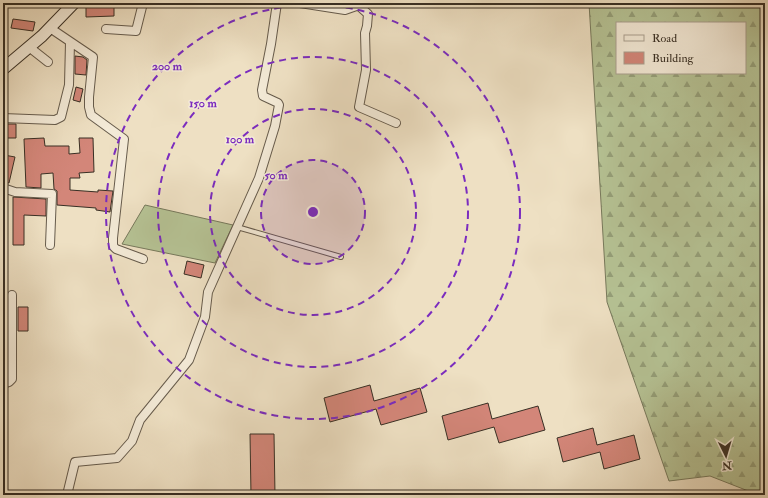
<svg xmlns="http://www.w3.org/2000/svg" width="768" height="498" font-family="'IM FELL Double Pica',serif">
  <defs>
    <pattern id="forest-firs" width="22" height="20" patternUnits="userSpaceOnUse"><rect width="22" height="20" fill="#b6c395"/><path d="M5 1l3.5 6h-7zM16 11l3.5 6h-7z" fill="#959f79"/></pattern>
  </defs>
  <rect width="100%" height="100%" fill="#eee0c3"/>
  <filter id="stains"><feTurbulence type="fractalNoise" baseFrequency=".005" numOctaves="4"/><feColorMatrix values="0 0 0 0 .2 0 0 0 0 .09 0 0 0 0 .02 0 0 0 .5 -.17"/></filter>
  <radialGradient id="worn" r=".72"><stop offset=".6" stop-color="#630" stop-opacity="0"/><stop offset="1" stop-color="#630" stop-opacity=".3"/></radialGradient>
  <path fill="#b6c395" stroke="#77795c" d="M145,205L233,225L215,263L122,244Z"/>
  <path fill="url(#forest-firs)" stroke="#77795c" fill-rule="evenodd" d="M589,3H765V493L756,494L710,476L669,481L607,302ZM617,23H745V73H617Z"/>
  <path fill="#d38679" stroke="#382f24" d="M86,3H114V16L86,17Z
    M13,19L35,22L33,31L11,28Z
    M75,56L83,57L87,60L86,75L75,74Z
    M76,87L83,89L80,102L73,100Z
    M4,124H16V138H4Z
    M44,138L45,146H69V154L80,153L79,138H93L94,172L79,173L80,178H70V190L98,192V190L113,191L110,212L96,210V208L57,205V191L54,189L53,173L41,174V188L26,187L24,139Z
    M4,155L15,157L9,183L3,181Z
    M13,197L46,199V216L24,215V245H13Z
    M187,261L204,265L201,278L184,274Z
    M18,307H28V331H18Z
    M370,385L374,401L420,388L427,412L381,425L376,409L330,422L324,398Z
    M488,403L492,419L538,406L545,430L499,443L494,427L448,440L442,416Z
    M593,428L597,445L634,435L640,459L604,469L600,452L563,462L557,438Z
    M250,434H274L275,495H251Z"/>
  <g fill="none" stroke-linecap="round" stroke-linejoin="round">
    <g stroke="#665b4c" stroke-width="6">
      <path id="lane" d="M237,227L341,257"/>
    </g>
    <g stroke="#665b4c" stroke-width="10">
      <path id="street" d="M300,3L345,10L365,3
        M358,5L368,14L367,26L365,33L366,70L359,107L396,123
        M50,28L93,57L89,97V107L91,115L124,139L113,238V246L116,249L143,259
        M106,29L136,31L143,3
        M29,47L48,62
        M3,118L55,120L61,117L69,85L70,42
        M3,188L15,192L52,194L50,245
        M3,384L9,382L12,379V295
        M67,495L75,462L117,458L132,441L140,420L189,360L205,317L208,292L259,178L275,126L279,105L278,103L263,96L262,90L271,44L277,3"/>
    </g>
    <g stroke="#382f24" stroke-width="13">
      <path id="secondary" d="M3,69L42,36L74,3"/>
    </g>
    <use href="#lane" stroke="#f4ebd8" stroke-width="4"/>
    <use href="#street" stroke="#f4ebd8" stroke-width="8"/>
    <use href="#secondary" stroke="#f4ebd8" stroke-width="11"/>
  </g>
  <circle cx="313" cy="212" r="52" fill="#7b2cbf" fill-opacity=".12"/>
  <g fill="none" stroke="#7b2cbf" stroke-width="2" stroke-dasharray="7 5">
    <circle cx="313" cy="212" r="52"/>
    <circle cx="313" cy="212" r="103"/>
    <circle cx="313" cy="212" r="155"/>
    <circle cx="313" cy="212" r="207"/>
  </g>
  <circle cx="313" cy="212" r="6" fill="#7b2cbf" stroke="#f4ebd8" stroke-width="2"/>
  <g font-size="12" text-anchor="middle" font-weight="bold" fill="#7b2cbf" stroke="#f4ebd8" stroke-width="3" stroke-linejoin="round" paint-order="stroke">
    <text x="167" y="70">200 m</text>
    <text x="203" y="107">150 m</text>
    <text x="240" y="143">100 m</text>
    <text x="276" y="179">50 m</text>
  </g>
  <rect width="768" height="498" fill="none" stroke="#eee0c3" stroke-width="16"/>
  <rect x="4" y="4" width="760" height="490" fill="none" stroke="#382f24" stroke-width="2"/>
  <rect x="8" y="8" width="752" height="482" fill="none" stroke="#382f24"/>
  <rect x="616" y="22" width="130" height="52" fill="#f4ebd8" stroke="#a9a090"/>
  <rect x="624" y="35" width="20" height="6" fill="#f4ebd8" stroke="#a9a090"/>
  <text x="652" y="42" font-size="12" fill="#382f24">Road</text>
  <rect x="624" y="52" width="20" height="12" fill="#d38679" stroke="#a9a090"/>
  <text x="652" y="62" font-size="12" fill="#382f24">Building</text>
  <g transform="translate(726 456) rotate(175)" stroke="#f4ebd8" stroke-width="3" paint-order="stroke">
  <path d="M0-3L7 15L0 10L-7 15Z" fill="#382f24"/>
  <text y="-6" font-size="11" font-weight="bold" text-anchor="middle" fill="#382f24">N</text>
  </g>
  <rect width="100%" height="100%" filter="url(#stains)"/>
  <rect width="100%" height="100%" fill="url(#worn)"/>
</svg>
